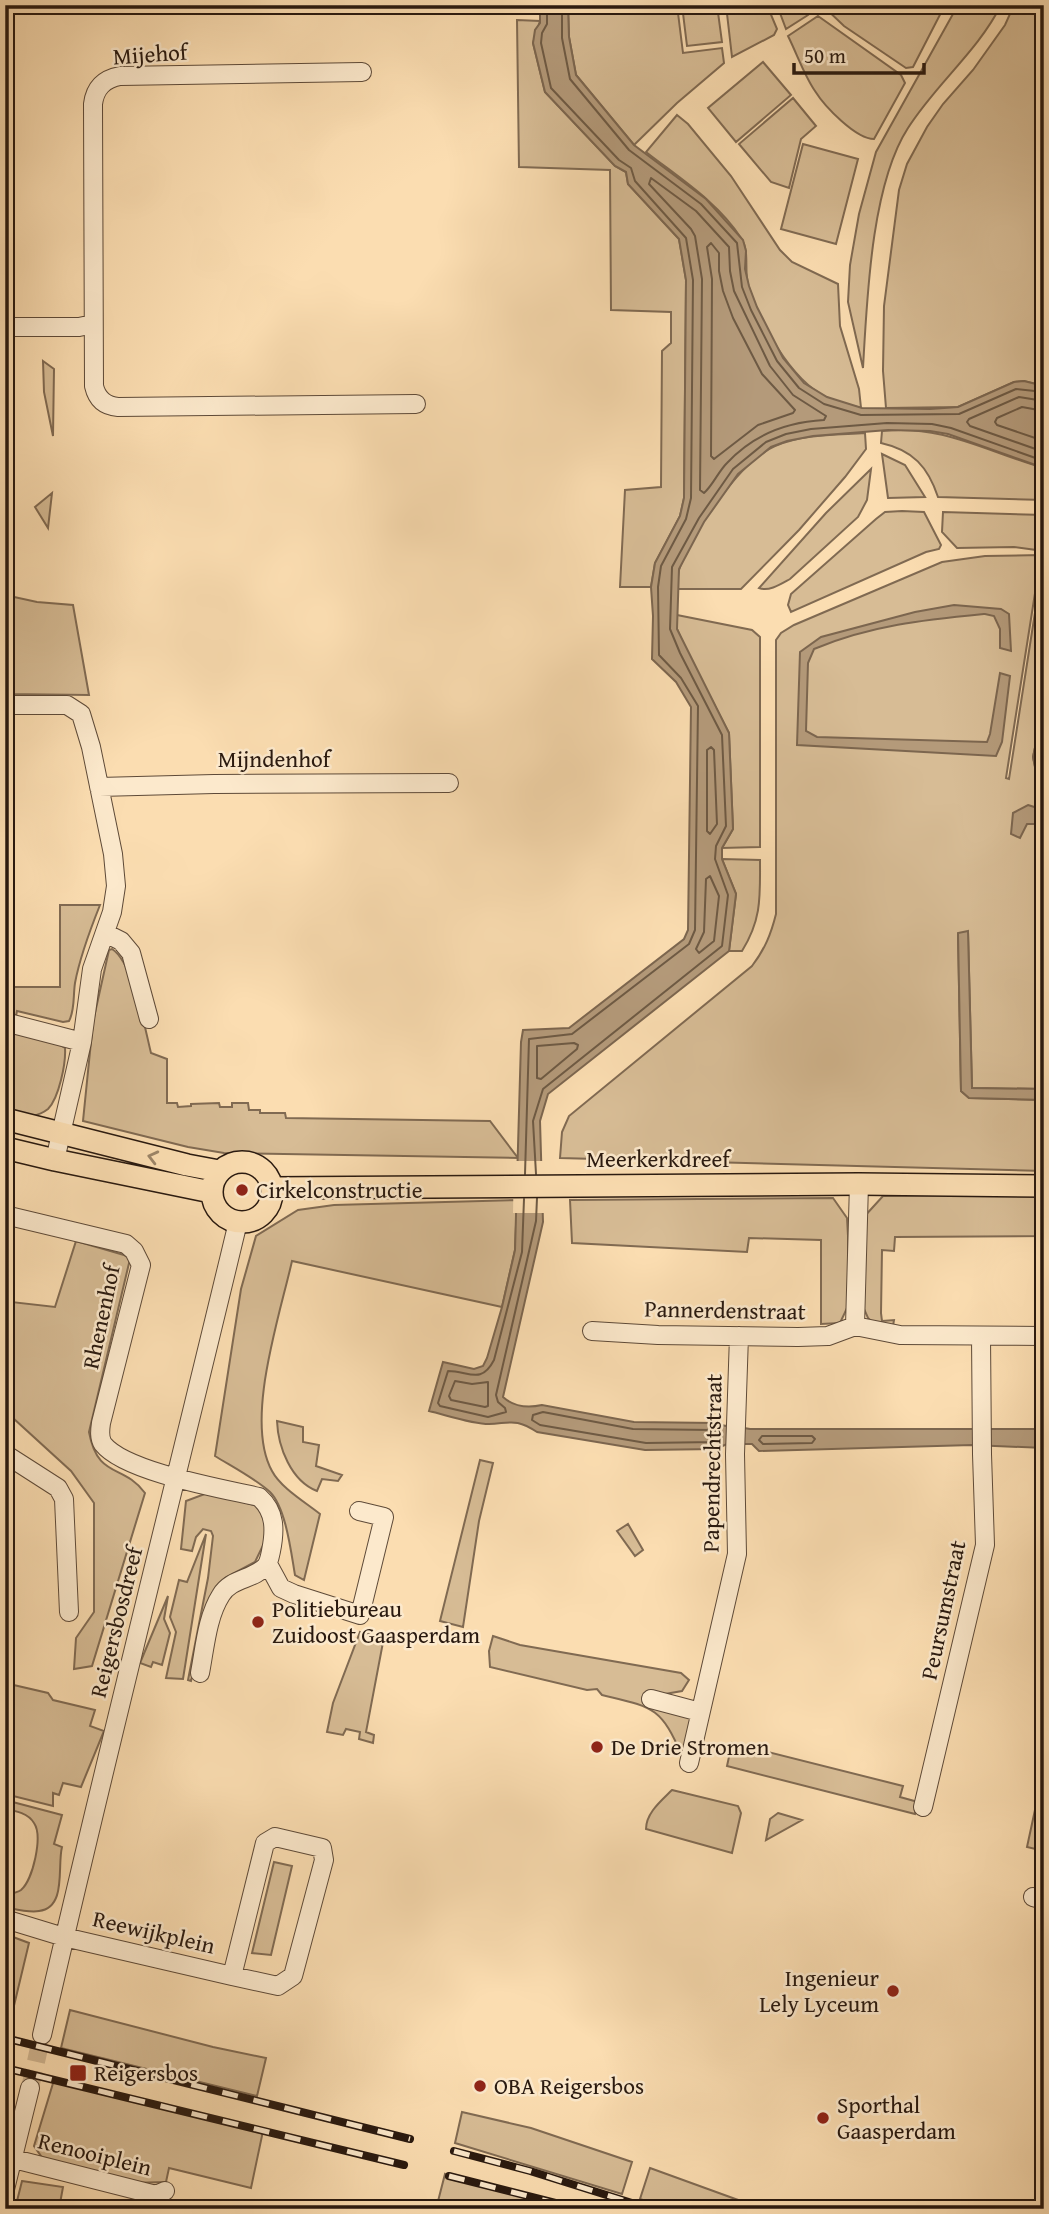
<svg xmlns="http://www.w3.org/2000/svg" width="1049" height="2214" font-family="'Gentium Book Plus',serif">
  <rect width="100%" height="100%" fill="#fbddb1"/>
  <filter id="stains"><feTurbulence type="fractalNoise" baseFrequency=".00286" numOctaves="4"/><feColorMatrix values="0 0 0 0 .2 0 0 0 0 .09 0 0 0 0 .02 0 0 0 .5 -.17"/></filter>
  <radialGradient id="worn" r=".72"><stop offset=".6" stop-color="#630" stop-opacity="0"/><stop offset="1" stop-color="#630" stop-opacity=".3"/></radialGradient>
  <path fill="#d7bc95" stroke="#806a52" stroke-width="2" d="M568,5H677L683,53L722,48L724,63L677,103L634,145L576,75L569,37Z
    M682,5H717L722,42L687,46Z
    M726,5H767L777,29L774,35L732,57Z
    M777,5H813L815,8L808,15L786,29Z
    M822,5H945L913,67L906,68L844,26Z
    M958,5H1001C978,51 935,85 908,128C871,185 867,300 863,368L848,302L850,265L859,214L876,152Z
    M1014,5H1044V386L1024,381L1014,382L958,407L886,408L883,371L884,306L899,190L907,164L927,127L943,104L973,70L1005,25Z
    M818,16L901,75L905,83L874,139C856,139 825,107 815,91C804,75 797,54 788,36Z
    M517,20L540,21L533,43L545,92L615,166L626,172L628,184L679,239L686,280L684,498L680,516L655,563L651,587H620L625,490L661,487L662,351L671,343V312L611,310L610,170L519,167Z
    M763,62L791,95L736,142L708,108Z
    M793,98L816,126L801,139L789,188L771,182L739,144Z
    M677,115L688,124L731,176L780,250L792,262L838,284L840,326L859,389L861,408C850,405 836,402 826,397C790,379 759,322 748,284C744,269 750,251 741,238C718,202 678,177 646,152Z
    M803,144L858,159L836,244L781,229Z
    M43,361L54,369L53,436L44,392Z
    M882,431C943,424 987,452 1044,468V500L938,497C928,467 913,450 881,443Z
    M865,433L866,449L845,477L799,530L741,589H677C678,582 677,574 680,567C693,532 740,461 775,446C803,434 835,435 865,433Z
    M882,454L905,465L925,497L888,498Z
    M871,469L867,500L858,517L790,579C781,584 769,592 759,588L826,513Z
    M52,493L48,528L35,507Z
    M902,511L924,512L941,545L939,549L926,552L791,612L788,605L791,594L876,519L885,512Z
    M943,512L1044,515V551L1014,547L957,548L942,532Z
    M1041,555L1006,778L1009,779L1044,555V705L1033,757L1037,776L1044,781V1089L972,1088L968,932L958,934L961,1091L969,1098L1044,1100V1171L560,1158L562,1132L569,1116L752,966C765,949 771,934 776,914V640L781,633L794,625L942,562L985,556Z
    M5,595L37,602L73,605L89,695L5,694Z
    M677,615L752,630L760,637V847L722,848L733,829L729,733L686,650L677,629Z
    M722,859L760,860C760,896 762,919 742,951H729L736,894Z
    M60,905H100C90,930 80,956 75,983C73,996 75,1010 69,1021L63,1022L17,1011L16,1016L5,1014V987H60Z
    M112,949C133,962 145,1029 151,1053L167,1059V1103H177L178,1107L191,1106V1104L219,1103L220,1107H232V1103H248L249,1110H260V1113H285L286,1118L490,1121L518,1158L224,1153L188,1147L83,1121L93,1022L109,950Z
    M5,1029L55,1042L65,1048C66,1063 59,1098 48,1109C43,1113 37,1115 32,1116L5,1108Z
    M1044,1194V1236L895,1237L894,1251L882,1250L881,1313L882,1321L894,1320L893,1326L875,1325L868,1318L864,1309L863,1218L883,1196Z
    M833,1198L847,1218L848,1236V1306L840,1323L821,1324V1240L749,1238L747,1252L572,1243L570,1200Z
    M517,1200L515,1250L502,1307L292,1261C280,1315 244,1421 272,1471C281,1488 305,1502 320,1514L304,1580L295,1575C291,1552 286,1508 270,1492C256,1479 231,1466 215,1456L241,1289L256,1236L298,1210L334,1205Z
    M76,1241L124,1255L130,1259L89,1432C98,1480 123,1463 145,1493L92,1666L74,1669L76,1638L94,1612V1503L71,1471L13,1418L12,1302L55,1307Z
    M277,1421L303,1427V1442L319,1445L316,1466L342,1475L338,1481L322,1479L317,1491C291,1481 278,1447 277,1421Z
    M480,1460L493,1463L479,1521L463,1627L440,1621Z
    M210,1492L257,1506L261,1510L268,1535L255,1562L225,1578L212,1596L191,1681L188,1680L208,1578L213,1536L211,1531L203,1529L196,1537L192,1551L181,1549L186,1501Z
    M628,1524L643,1550L635,1556L617,1531Z
    M206,1534L183,1679L166,1678L176,1632L170,1617L179,1580L187,1582Z
    M168,1596L164,1619L170,1633L162,1665L153,1662L151,1667L140,1663Z
    M360,1632L384,1637L366,1732L374,1735L373,1743L359,1739L360,1732L346,1729L343,1735L327,1732L333,1703Z
    M493,1636L520,1645L681,1673L689,1680L682,1691L659,1695L702,1720L682,1756C661,1706 652,1707 602,1695L597,1689L587,1690L490,1667L489,1651Z
    M5,1683L48,1693L53,1700L95,1710L90,1726L104,1731L81,1787L63,1783L59,1795L53,1793V1806L5,1794Z
    M732,1743L903,1786L900,1797L918,1802L915,1814L727,1766Z
    M1044,1768V1851L1027,1847Z
    M672,1790L738,1806L741,1813L732,1853L646,1829C646,1813 661,1801 672,1790Z
    M5,1800L62,1815L54,1844L62,1847C57,1866 67,1908 39,1911C29,1913 15,1909 5,1907V1895C10,1894 17,1893 21,1890C33,1880 43,1836 34,1823C28,1813 16,1811 5,1809Z
    M778,1813L802,1820L766,1840L770,1819Z
    M274,1862L292,1866L271,1955L252,1953Z
    M5,1934L29,1943L7,2035H5Z
    M70,2010L213,2047L266,2058L257,2096L61,2048Z
    M54,2080L263,2131L251,2188L169,2168L166,2182L131,2183L46,2163L34,2146Z
    M462,2112L531,2128L632,2162L622,2194L455,2143Z
    M650,2168L763,2209H667L640,2199Z
    M445,2174L449,2176L590,2209H436Z
    M22,2181L63,2187L59,2209H15Z"/>
  <path fill="#b49a7a" stroke="#7c664f" stroke-width="2" d="M540,5H568L569,37L576,75L634,145L706,199L743,240L746,251L745,269L749,286L757,307L783,358L804,383L827,397L862,408L930,409L958,407L1014,382L1024,381L1044,386V468L948,434L930,431L888,430L813,436L787,441L771,447L738,474L704,522L679,569L677,629L729,733L733,829L722,848V859L736,894L729,951L548,1094L540,1121L543,1222L503,1397C514,1407 528,1408 542,1405L634,1422L715,1423C727,1428 737,1426 750,1429H1044V1448L972,1445L759,1451L752,1444H727L716,1449L645,1450L537,1432C516,1418 511,1423 489,1424C472,1424 446,1415 429,1411L443,1362L474,1369L483,1366L487,1358L502,1307L515,1250L521,1042L523,1030L569,1028L684,939L688,930L691,707L676,682L652,659L653,616L651,587L655,563L680,516L684,498L686,280L679,239L628,184L626,172L615,166L545,92L533,43L535,30L540,23Z
    M954,605L1001,609L1009,614L1011,651L1000,648V629L994,616L985,614C924,620 872,625 814,649L808,663L806,731L817,737L987,742L990,734L1000,673L1010,676L1002,742L996,756L797,745L800,652L821,637L915,612Z
    M1044,705V781L1037,777L1033,757Z
    M1028,805L1044,810V828L1038,824H1027L1020,838L1011,834L1013,813Z
    M968,931L972,1088L1044,1089V1100L969,1098L961,1091L958,933Z"/>
  <path fill="#fbddb1" d="M514,1161H546L547,1213H513Z"/>
  <g fill="none" stroke-linecap="round" stroke-linejoin="round">
    <path stroke="#6e5a44" stroke-width="2" d="M562,5V38L570,79L629,150L701,204L737,243L742,287L751,310L777,361L799,388L824,404L861,415L959,414L1016,389L1044,392
      M651,178L696,211L729,247L730,271L734,291L770,366L793,395L826,416L824,420C786,422 753,435 727,463C718,472 713,485 704,493L700,490L702,279L695,236L691,229L649,184Z
      M711,243L719,253V271L723,291L733,318L762,374L795,410L793,413L758,425L714,459L711,456L712,279L707,247Z
      M1044,401L1019,397L969,419L967,422L970,426L1044,452
      M1044,411L1022,407L997,418L995,422L997,425L1044,441
      M711,747L714,750L717,824L710,834L707,831V750Z
      M710,876L719,896L714,941L699,953L696,949L704,932L706,879Z
      M574,1043L578,1045L577,1049L541,1079L537,1078V1046Z
      M525,1174L529,1039L572,1034L689,944L695,930L698,706L681,678L659,655L658,587L661,566L686,519L691,498L693,280L686,238L635,181L631,168L619,160L551,88L541,43L542,33L547,24V5
      M536,1174L533,1121L543,1089L722,946L728,895L715,859L716,846L726,826L722,735L680,653L670,629L672,567L699,518L733,469L766,442L786,434L811,429L887,423L932,424L951,428L1044,461
      M524,1199L522,1252L494,1360C481,1385 469,1371 448,1371L438,1403L440,1406L488,1417L506,1412L505,1408L498,1402L496,1395L536,1221L537,1198
      M455,1381L472,1384L488,1382V1406L485,1407L451,1400L449,1396Z
      M543,1412L633,1429L713,1430L721,1433L722,1437L714,1442L646,1443L540,1425L532,1420L533,1415Z
      M762,1436H812L815,1439L812,1443L763,1444L759,1440Z"/>
    <path stroke="#d1b691" stroke-width="18" stroke-dasharray="18 9" stroke-linecap="butt" d="M30,2088L42,2035"/>
    <g stroke="#5e4a38" stroke-width="20">
      <path id="minor" d="M362,72L120,76C104,79 95,88 93,104L94,386C97,399 105,406 118,407L416,404
        M5,327H79L93,324
        M5,705H67L81,714L91,747L113,854L116,886L112,912L92,969L82,1042L55,1160
        M99,787L214,784L449,783
        M105,933L121,941L131,953L149,1019
        M5,1022L82,1042
        M5,1215L126,1244L134,1251L141,1265L101,1423C100,1430 99,1438 103,1444C125,1472 224,1489 259,1497C276,1512 275,1531 271,1551C270,1556 269,1562 266,1566C253,1580 231,1578 221,1595C207,1617 205,1647 200,1673
        M855,1326L859,1184
        M592,1331L658,1335L798,1337L828,1336L855,1326L900,1335L1044,1336
        M5,1454L58,1488L64,1499L69,1612
        M268,1564L281,1588L294,1594L360,1615L384,1517L359,1511
        M651,1699L700,1712
        M689,1763L737,1554L735,1454L739,1336
        M923,1807L985,1545L982,1454L981,1336
        M275,1837L322,1848L324,1860L293,1976L278,1986L232,1976L265,1843Z
        M1033,1897L1044,1900
        M5,1919L64,1937L232,1976
        M42,2035C104,1763 173,1493 238,1222
        M14,2159L156,2195L165,2191
        M5,2189L30,2088"/>
    </g>
    <g stroke="#29190f" stroke-width="24">
      <path id="major" d="M5,1119L187,1165L219,1171
        M5,1148L55,1160L211,1192
        M212 1192a30 30 0 1 1 60 0a30 30 0 1 1-60 0Z
        M272,1188L859,1184L1044,1186"/>
    </g>
    <use href="#minor" stroke="#fce9cc" stroke-width="18"/>
    <use href="#major" stroke="#fbddb1" stroke-width="21"/>
    <g stroke="#29190f" stroke-width="8">
      <path id="rail" d="M5,2038L410,2139
        M5,2068L404,2165
        M454,2151L530,2171L651,2209
        M449,2176L579,2209"/>
    </g>
    <use href="#rail" stroke="#fce9cc" stroke-width="5" stroke-dasharray="16" stroke-linecap="butt"/>
  </g>
  <defs><path id="oneway-chevron" d="M-2-3.5L2.5 0L-2 3.5" fill="none" stroke-width="1.6" stroke-linecap="round" stroke-linejoin="round" transform="scale(1.75)"/></defs>
  <use stroke="#9c8568" href="#oneway-chevron" transform="translate(153 1157) rotate(-166)"/>
  <g fill="#8f2418" stroke="#fce9cc" stroke-width="2.5">
    <circle cx="242" cy="1190" r="7"/>
    <circle cx="258" cy="1622" r="7"/>
    <circle cx="597" cy="1747" r="7"/>
    <circle cx="893" cy="1991" r="7"/>
    <rect x="69" y="2064" width="18" height="18" rx="3.5"/>
    <circle cx="480" cy="2086" r="7"/>
    <circle cx="823" cy="2118" r="7"/>
  </g>
  <g text-anchor="middle" stroke-width="5" stroke-linejoin="round" paint-order="stroke">
    <g font-size="23" fill="#29190f" stroke="#fce9cc">
      <text transform="translate(150 54) rotate(-4)" y="8">Mijehof</text>
      <text x="274" y="767">Mijndenhof</text>
      <text x="658" y="1167">Meerkerkdreef</text>
      <text transform="translate(725 1310) rotate(1)" y="8">Pannerdenstraat</text>
      <text transform="translate(101 1317) rotate(-78)" y="8">Rhenenhof</text>
      <text transform="translate(712 1463) rotate(-89)" y="8">Papendrechtstraat</text>
      <text transform="translate(943 1610) rotate(-78)" y="8">Peursumstraat</text>
      <text transform="translate(116 1622) rotate(-76)" y="8">Reigersbosdreef</text>
      <text transform="translate(154 1932) rotate(13)" y="8">Reewijkplein</text>
      <text transform="translate(95 2154) rotate(14)" y="8">Renooiplein</text>
    </g>
    <g font-size="23" fill="#29190f" stroke="#fce9cc" text-anchor="start">
      <text x="256" y="1198">Cirkelconstructie</text>
      <text x="272" y="1617">Politiebureau<tspan x="272" dy="26">Zuidoost Gaasperdam</tspan></text>
      <text x="611" y="1755">De Drie Stromen</text>
      <text x="879" y="1986" text-anchor="end">Ingenieur<tspan x="879" dy="26">Lely Lyceum</tspan></text>
      <text x="94" y="2081">Reigersbos</text>
      <text x="494" y="2094">OBA Reigersbos</text>
      <text x="837" y="2113">Sporthal<tspan x="837" dy="26">Gaasperdam</tspan></text>
    </g>
  </g>
  <rect width="1049" height="2214" fill="none" stroke="#fbddb1" stroke-width="28"/>
  <rect x="7" y="7" width="1035" height="2200" fill="none" stroke="#29190f" stroke-width="3.5"/>
  <rect x="14" y="14" width="1021" height="2186" fill="none" stroke="#29190f" stroke-width="2"/>
  <path d="M794 63v10h130v-10" fill="none" stroke="#29190f" stroke-width="3.5"/>
  <text x="804" y="63" font-size="21" fill="#29190f" stroke="#fce9cc" stroke-width="5" paint-order="stroke">50 m</text>
  <rect width="100%" height="100%" filter="url(#stains)"/>
  <rect width="100%" height="100%" fill="url(#worn)"/>
</svg>
